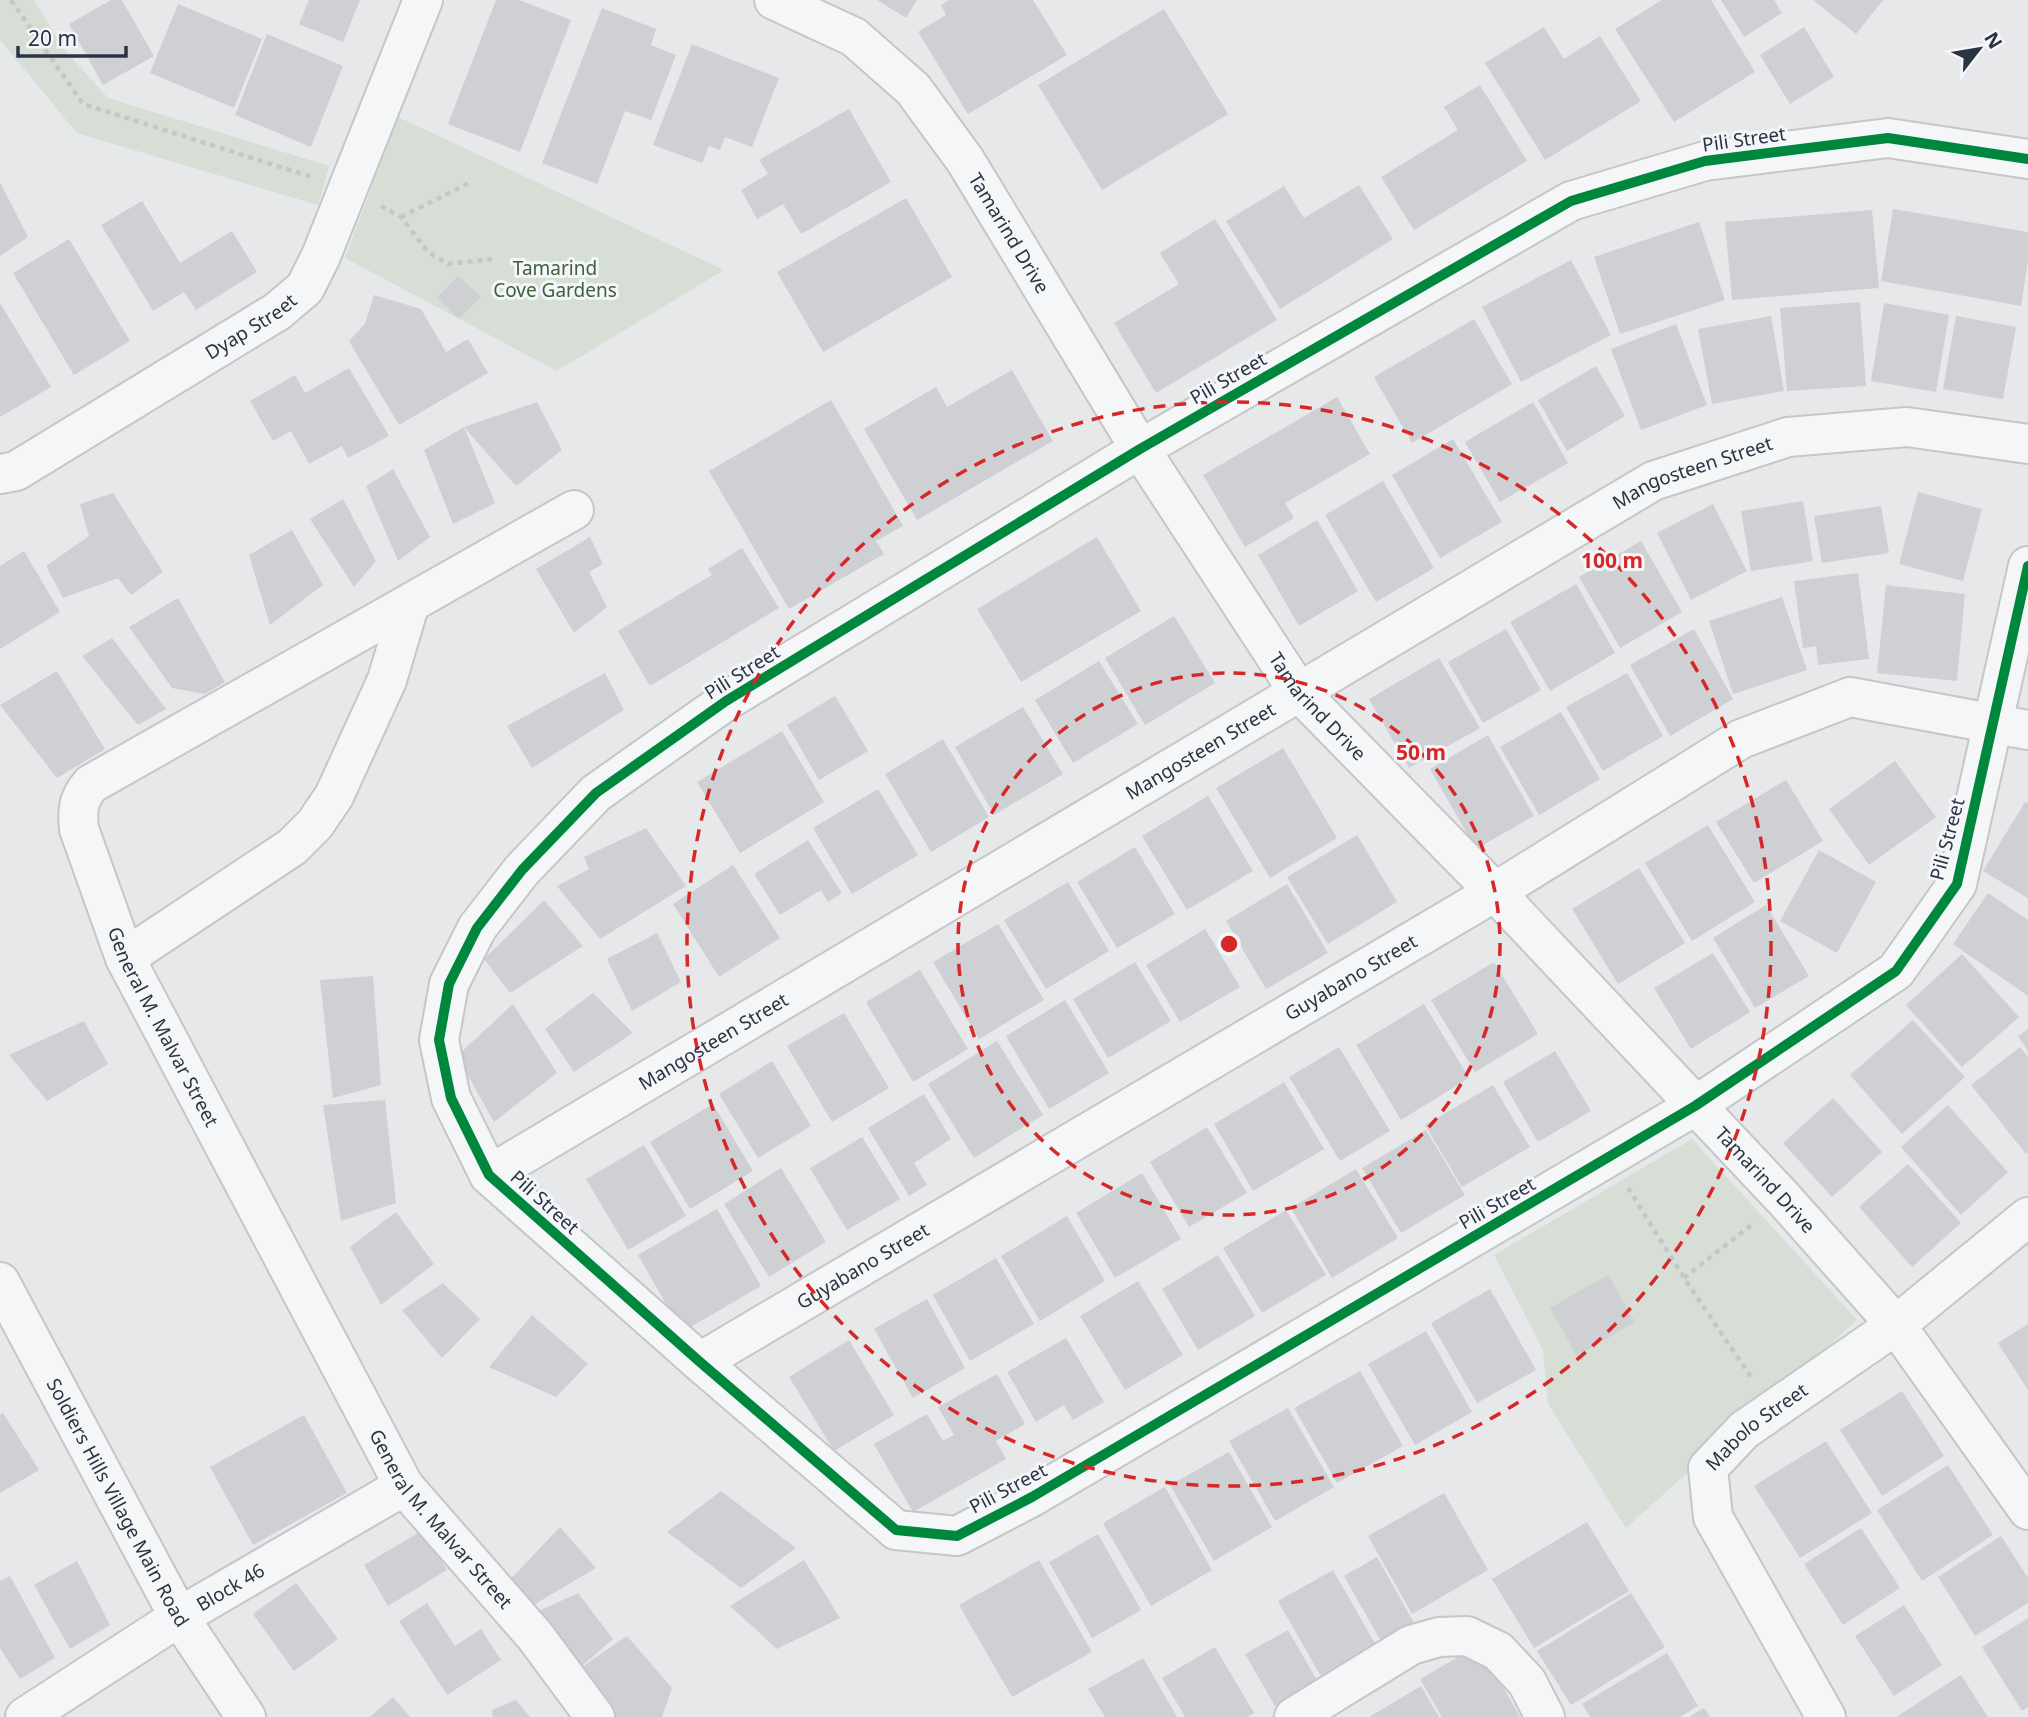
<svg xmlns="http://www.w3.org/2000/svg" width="2028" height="1717" font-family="'Noto Sans',sans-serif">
  <rect width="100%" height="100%" fill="#e6e8ea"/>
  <path fill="#d6ded6" d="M0,0H34L63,48L108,98L329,166L318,205L77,133L0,40Z
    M398,117L724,270L557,371L345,258Z
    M1692,1139L1857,1320L1626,1528L1548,1404L1543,1350L1494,1255Z"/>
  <path fill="#ced0d3" d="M111,0H122L154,56L103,85L69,24Z
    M309,0H360L343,42L299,24Z
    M496,0H519L571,20L520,152L448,124Z
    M877,0H917L906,18Z
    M949,0H1033L1067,55L968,114L918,32L946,15L941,5Z
    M1662,0H1711L1755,72L1674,122L1615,29Z
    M1721,0H1774L1782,13L1744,37Z
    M1813,0H1883L1856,34Z
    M178,4L262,39L234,108L150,73Z
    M602,8L656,29L651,45L676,55L651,120L625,111L597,184L542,163Z
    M1164,9L1228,114L1102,190L1038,85Z
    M1544,27L1564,59L1600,36L1641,101L1545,160L1485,63Z
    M1804,27L1834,77L1790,104L1760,55Z
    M267,34L343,66L311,147L235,115Z
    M692,44L779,78L752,147L725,137L720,150L709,146L702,163L653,145Z
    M1480,85L1527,161L1414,230L1381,177L1458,130L1444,107Z
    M849,109L891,182L801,234L783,204L757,219L741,190L768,174L759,160Z
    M0,182L28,237L0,256Z
    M1359,185L1393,239L1280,309L1226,221L1284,186L1304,218Z
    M906,198L952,277L823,352L777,272Z
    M142,201L180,263L232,231L257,272L196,310L184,292L153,311L101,225Z
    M1893,209L2028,232V261L2021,306L1881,281Z
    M1872,210L1879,288L1732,300L1725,222Z
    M1215,219L1277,320L1156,393L1114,323L1179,284L1160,253Z
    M1699,222L1725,300L1620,334L1594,257Z
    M69,239L130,341L74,375L13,273Z
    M1571,260L1611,335L1521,382L1482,307Z
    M458,276L481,297L459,319L437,298Z
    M374,295L421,309L446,352L468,339L488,373L399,425L349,341L365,324Z
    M1860,302L1866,386L1787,391L1780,308Z
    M0,303L51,387L0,417Z
    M1884,303L1949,315L1936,392L1871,381Z
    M1771,316L1784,391L1712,404L1698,329Z
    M1956,316L2016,327L2003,399L1943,389Z
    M1474,319L1512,384L1412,443L1374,377Z
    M1676,324L1707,405L1641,430L1611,349Z
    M1596,366L1625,416L1567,451L1538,400Z
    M349,368L389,436L348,458L342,446L309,464L291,431L273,441L250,401L295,375L305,393Z
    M1012,370L1053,441L917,520L864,429L936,387L947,407Z
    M1337,397L1370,454L1285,503L1294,518L1245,547L1203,475Z
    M831,400L903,526L876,541L884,554L789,609L709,471Z
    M537,402L562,450L516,486L464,427Z
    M1533,402L1568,463L1500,502L1465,442Z
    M464,427L495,503L453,524L424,450Z
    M1453,439L1502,522L1440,558L1392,475Z
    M393,469L430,537L398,561L366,486Z
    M1383,481L1434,568L1376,602L1325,515Z
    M1918,492L1982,509L1963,581L1899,564Z
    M113,493L163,572L131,595L118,578L63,598L46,566L89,536L80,504Z
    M343,499L376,561L354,587L310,519Z
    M1803,501L1813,561L1751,571L1741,511Z
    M1713,504L1747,571L1691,600L1657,533Z
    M1881,506L1889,553L1822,563L1814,516Z
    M1317,520L1358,591L1299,626L1258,555Z
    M292,530L323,585L270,625L249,555Z
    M590,537L603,564L589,572L607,607L574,633L536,569Z
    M1097,537L1141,611L1021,682L977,609Z
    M1641,541L1682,612L1620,648L1579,577Z
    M742,548L779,608L650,686L618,631L712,575L708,569Z
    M24,551L60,612L0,649V566Z
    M1858,573L1869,659L1818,665L1816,646L1803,648L1794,581Z
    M1576,584L1615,653L1550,691L1510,622Z
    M1886,585L1965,594L1957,681L1877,673Z
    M1782,597L1807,670L1733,694L1709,621Z
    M178,598L225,682L205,694L172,688L129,627Z
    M1174,616L1215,683L1145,725L1105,658Z
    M1506,629L1541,690L1483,723L1448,662Z
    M1694,629L1733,699L1670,736L1630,665Z
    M112,638L166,709L138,725L82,656Z
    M1439,658L1480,728L1409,768L1369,699Z
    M1099,661L1138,724L1073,763L1035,700Z
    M57,671L105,749L57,778L0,705Z
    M605,673L624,710L532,768L507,726Z
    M1627,673L1663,736L1603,771L1566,707Z
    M835,696L868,751L819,780L787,725Z
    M1023,707L1063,774L994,815L955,747Z
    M1561,712L1600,779L1539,815L1500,747Z
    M782,731L824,802L740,853L697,782Z
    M1488,735L1534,816L1476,849L1430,769Z
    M943,739L989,817L931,852L885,774Z
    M1283,748L1337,838L1270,878L1216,788Z
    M1895,761L1936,817L1869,865L1829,809Z
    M1786,780L1823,841L1754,883L1716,822Z
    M878,789L918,855L852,894L813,828Z
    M1208,796L1253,871L1187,910L1142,836Z
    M2025,802L2028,804V898L1983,871Z
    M1708,825L1755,902L1692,941L1645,863Z
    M646,828L686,886L600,939L557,886L589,869L584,857Z
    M1357,835L1397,902L1328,944L1287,877Z
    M808,840L842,893L828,902L821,890L780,915L754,874Z
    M1135,847L1175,914L1117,948L1077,882Z
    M1819,850L1876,882L1837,953L1780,921Z
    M733,865L780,938L719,977L673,904Z
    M1639,868L1685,943L1618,984L1572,909Z
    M1068,882L1109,951L1046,989L1004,920Z
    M1287,884L1328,953L1266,989L1226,921Z
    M1988,893L2028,920V996L1953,944Z
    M544,900L583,946L510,993L484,959Z
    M1766,905L1809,976L1755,1008L1713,938Z
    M998,924L1044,1000L979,1039L933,962Z
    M1205,929L1240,987L1180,1022L1146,965Z
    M657,933L681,982L632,1011L607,959Z
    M1713,953L1750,1012L1691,1049L1654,988Z
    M1962,954L2019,1017L1962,1067L1906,1005Z
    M1135,962L1171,1021L1108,1058L1073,999Z
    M1494,962L1538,1034L1475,1072L1431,1000Z
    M920,970L968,1049L913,1082L866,1002Z
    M373,976L381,1085L333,1098L320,980Z
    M593,993L633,1033L574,1072L545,1029Z
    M1065,1000L1109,1073L1049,1109L1006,1036Z
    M513,1004L557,1073L494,1122L457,1056Z
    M1424,1004L1469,1078L1401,1120L1356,1045Z
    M844,1013L889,1088L832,1122L787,1046Z
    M1913,1020L1965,1077L1902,1134L1850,1075Z
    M84,1021L108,1064L47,1101L9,1055Z
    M2028,1029V1051L2018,1036Z
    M997,1041L1043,1115L974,1158L928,1084Z
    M1339,1047L1390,1131L1340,1161L1289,1077Z
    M2020,1047L2028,1057V1152L2026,1154L1971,1085Z
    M1555,1051L1591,1111L1538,1142L1503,1082Z
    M772,1061L811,1126L758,1158L719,1094Z
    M1284,1082L1324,1149L1253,1191L1214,1124Z
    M1493,1085L1530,1147L1462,1187L1425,1125Z
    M924,1094L951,1139L914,1163L927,1185L909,1196L868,1128Z
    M1833,1098L1882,1152L1832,1197L1783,1143Z
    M385,1100L396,1203L341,1221L323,1105Z
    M713,1104L753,1171L690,1209L650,1142Z
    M1948,1105L2008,1172L1961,1215L1901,1147Z
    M1207,1127L1247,1193L1189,1227L1150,1162Z
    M1426,1130L1465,1195L1401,1233L1362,1168Z
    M862,1137L900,1199L847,1230L810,1168Z
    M644,1145L686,1216L628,1250L586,1179Z
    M1908,1164L1961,1223L1912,1267L1859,1207Z
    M781,1168L826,1242L769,1277L724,1204Z
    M1356,1169L1398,1238L1332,1278L1291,1208Z
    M1142,1173L1181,1239L1115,1278L1076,1213Z
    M717,1209L761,1286L682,1332L638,1255Z
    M1286,1210L1326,1275L1262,1313L1223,1248Z
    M396,1212L434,1264L381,1305L350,1247Z
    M1067,1216L1105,1281L1040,1321L1001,1256Z
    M1218,1255L1255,1316L1198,1350L1162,1289Z
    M996,1258L1034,1324L970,1361L933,1295Z
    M1608,1275L1635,1322L1577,1356L1550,1308Z
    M1138,1281L1183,1355L1125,1390L1080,1316Z
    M443,1283L480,1319L442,1358L402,1310Z
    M1490,1289L1536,1370L1477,1403L1431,1323Z
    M927,1299L965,1368L913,1398L874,1329Z
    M532,1315L588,1364L556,1397L489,1367Z
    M2028,1324V1390L1998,1343Z
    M1426,1331L1472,1412L1415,1445L1368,1364Z
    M1066,1338L1104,1402L1073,1420L1064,1405L1036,1422L1007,1372Z
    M849,1340L894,1415L834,1451L789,1377Z
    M1360,1371L1403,1446L1337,1483L1294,1408Z
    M997,1374L1025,1424L996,1441L1006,1459L913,1512L874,1444L927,1414L943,1441L954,1435L938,1407Z
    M1902,1391L1944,1456L1882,1496L1840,1430Z
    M1288,1408L1334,1487L1275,1521L1229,1441Z
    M3,1413L39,1470L0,1493V1415Z
    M304,1415L347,1493L253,1545L210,1467Z
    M1826,1441L1872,1513L1800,1558L1754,1486Z
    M1229,1452L1272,1527L1214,1561L1170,1485Z
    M1948,1465L1993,1535L1922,1581L1877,1510Z
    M1165,1487L1212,1570L1151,1606L1103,1523Z
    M721,1491L796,1548L741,1588L667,1532Z
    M1444,1493L1488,1570L1412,1614L1368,1536Z
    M1587,1522L1629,1591L1534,1648L1492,1579Z
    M560,1527L596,1568L530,1607L504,1586Z
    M1861,1528L1900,1588L1843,1625L1804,1564Z
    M423,1530L447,1570L388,1606L364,1565Z
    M1098,1534L1141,1610L1092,1638L1049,1562Z
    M2001,1536L2028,1578V1603L1975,1636L1938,1577Z
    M1377,1557L1414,1623L1381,1641L1344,1576Z
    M804,1560L840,1618L777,1649L730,1606Z
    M1039,1560L1092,1652L1012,1697L959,1605Z
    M77,1561L110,1625L70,1649L34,1585Z
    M1333,1570L1377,1647L1322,1678L1278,1601Z
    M10,1576L55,1658L20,1679L0,1648V1581Z
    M296,1583L338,1639L294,1671L253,1614Z
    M578,1593L613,1639L576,1671L627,1636L672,1688L662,1717H612L524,1618Z
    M1631,1593L1665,1647L1571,1705L1537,1651Z
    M427,1603L455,1646L481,1629L501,1660L447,1695L399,1621Z
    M1904,1605L1942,1665L1894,1696L1855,1636Z
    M2028,1618V1707L2022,1711L1982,1647Z
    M1288,1630L1318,1682L1275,1706L1245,1654Z
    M1479,1645L1520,1717H1442L1420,1679Z
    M1215,1647L1254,1713L1247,1717H1185L1162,1678Z
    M1667,1653L1698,1706L1680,1717H1590L1582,1704Z
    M1143,1658L1177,1717H1105L1088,1689Z
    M1961,1675L1988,1717H1896Z
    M1421,1686L1439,1717H1369Z
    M393,1697L410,1717H370Z
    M516,1700L530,1717H493L492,1710Z
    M1704,1708L1710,1717H1689Z"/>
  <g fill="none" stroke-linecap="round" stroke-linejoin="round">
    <g stroke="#c4c6c8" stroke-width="42">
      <g id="minor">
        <path id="s1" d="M774,0L854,37L913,89L965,160L1140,449L1298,691L1495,892L1784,1199L1896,1325L2028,1510"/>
        <path d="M2028,159L1888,138L1705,161L1571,201L1140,449L726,701L596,793L522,870L477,928L449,984L439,1040L451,1098L489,1175L700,1362L896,1530L957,1536L1032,1497L1695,1106L1896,971L1957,884L2028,566"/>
        <path id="s2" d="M0,474L16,471L278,311L305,288L321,256L423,0"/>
        <path id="s3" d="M574,510L91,784C78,799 77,810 79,829L125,958L404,1486L535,1636L595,1717"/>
        <path d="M125,958L292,847L315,824L334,796L387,680L409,606"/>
        <path id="s4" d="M489,1175L1653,481L1788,437L1907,427L2028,444"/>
        <path id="s5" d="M0,1282L179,1617L246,1717"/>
        <path id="s6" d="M700,1362L1495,892L1741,739L1850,697L2028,730"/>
        <path id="s7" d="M25,1717L179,1617L404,1486"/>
        <path d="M1294,1717L1411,1645L1439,1637L1467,1636L1498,1651L1527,1682L1545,1717"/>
        <path id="s8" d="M1826,1717L1713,1517L1708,1468L1744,1430L1896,1325L2028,1217"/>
      </g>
    </g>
    <path stroke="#c5c6ca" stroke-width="4.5" stroke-dasharray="5 5" stroke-linecap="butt" d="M11,0L83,104L312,177
      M381,206L401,217L428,252L448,264L492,259
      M401,217L469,183
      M1628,1188L1684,1278L1753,1380
      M1684,1278L1755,1222"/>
    <use href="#minor" stroke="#f5f6f7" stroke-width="38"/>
    <g stroke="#f4f6f9" stroke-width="15">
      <path id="cycleway" d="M2028,159L1888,138L1705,161L1571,201L1140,449L726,701L596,793L522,870L477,928L449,984L439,1040L451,1098L489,1175L700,1362L896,1530L957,1536L1032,1497L1695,1106L1896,971L1957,884L2028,566"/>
    </g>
    <use href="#cycleway" stroke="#00873e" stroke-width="10"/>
  </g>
  <g fill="none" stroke="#d62828" stroke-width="3.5" stroke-dasharray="12 9">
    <circle cx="1229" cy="944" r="271"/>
    <circle cx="1229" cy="944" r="542"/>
  </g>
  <g text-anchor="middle" stroke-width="6" stroke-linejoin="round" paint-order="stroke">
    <g font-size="19" fill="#2b3445" stroke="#f4f6f9">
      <text transform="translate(1744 139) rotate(-8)" y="7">Pili Street</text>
      <text dy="7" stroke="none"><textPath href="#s1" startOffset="340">Tamarind Drive</textPath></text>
      <text dy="7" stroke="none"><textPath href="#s2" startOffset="292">Dyap Street</textPath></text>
      <text transform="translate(1228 378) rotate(-30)" y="7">Pili Street</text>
      <text dy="7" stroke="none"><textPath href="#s4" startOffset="1395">Mangosteen Street</textPath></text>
      <text transform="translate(742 672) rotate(-32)" y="7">Pili Street</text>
      <text dy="7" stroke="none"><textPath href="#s1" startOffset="906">Tamarind Drive</textPath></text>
      <text dy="7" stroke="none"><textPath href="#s4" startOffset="828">Mangosteen Street</textPath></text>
      <text transform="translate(1947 839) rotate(-75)" y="7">Pili Street</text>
      <text dy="7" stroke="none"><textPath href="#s6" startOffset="756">Guyabano Street</textPath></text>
      <text dy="7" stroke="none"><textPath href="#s3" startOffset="819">General M. Malvar Street</textPath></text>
      <text dy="7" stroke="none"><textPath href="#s4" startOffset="261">Mangosteen Street</textPath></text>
      <text dy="7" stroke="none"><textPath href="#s1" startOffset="1558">Tamarind Drive</textPath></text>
      <text transform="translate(545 1202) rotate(42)" y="7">Pili Street</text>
      <text transform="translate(1497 1203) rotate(-30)" y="7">Pili Street</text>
      <text dy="7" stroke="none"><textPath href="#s6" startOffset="189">Guyabano Street</textPath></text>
      <text dy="7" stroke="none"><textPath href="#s8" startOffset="343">Mabolo Street</textPath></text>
      <text transform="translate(1008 1488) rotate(-28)" y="7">Pili Street</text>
      <text dy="7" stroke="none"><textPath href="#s5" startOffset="250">Soldiers Hills Village Main Road</textPath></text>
      <text dy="7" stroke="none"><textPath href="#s3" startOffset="1386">General M. Malvar Street</textPath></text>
      <text dy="7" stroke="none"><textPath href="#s7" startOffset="243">Block 46</textPath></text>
    </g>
    <g font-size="19" fill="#3f6138" stroke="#f4f6f9">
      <text x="555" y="275">Tamarind<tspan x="555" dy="22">Cove Gardens</tspan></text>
    </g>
  </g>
  <circle cx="1229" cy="944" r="10" fill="#d62828" stroke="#f4f6f9" stroke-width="3.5"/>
  <g font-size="21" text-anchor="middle" font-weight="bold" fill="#d62828" stroke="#f4f6f9" stroke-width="6" stroke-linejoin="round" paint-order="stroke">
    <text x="1612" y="568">100 m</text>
    <text x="1421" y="760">50 m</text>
  </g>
  <g transform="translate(1979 49) rotate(59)" stroke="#f4f6f9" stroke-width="5" paint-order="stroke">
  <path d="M0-5L12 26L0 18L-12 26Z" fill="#2b3445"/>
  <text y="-10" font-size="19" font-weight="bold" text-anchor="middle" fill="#2b3445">N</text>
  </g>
  <path d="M18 46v10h108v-10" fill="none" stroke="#2b3445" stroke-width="3.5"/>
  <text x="28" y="46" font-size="21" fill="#2b3445" stroke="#f4f6f9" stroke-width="5" paint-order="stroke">20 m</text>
</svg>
